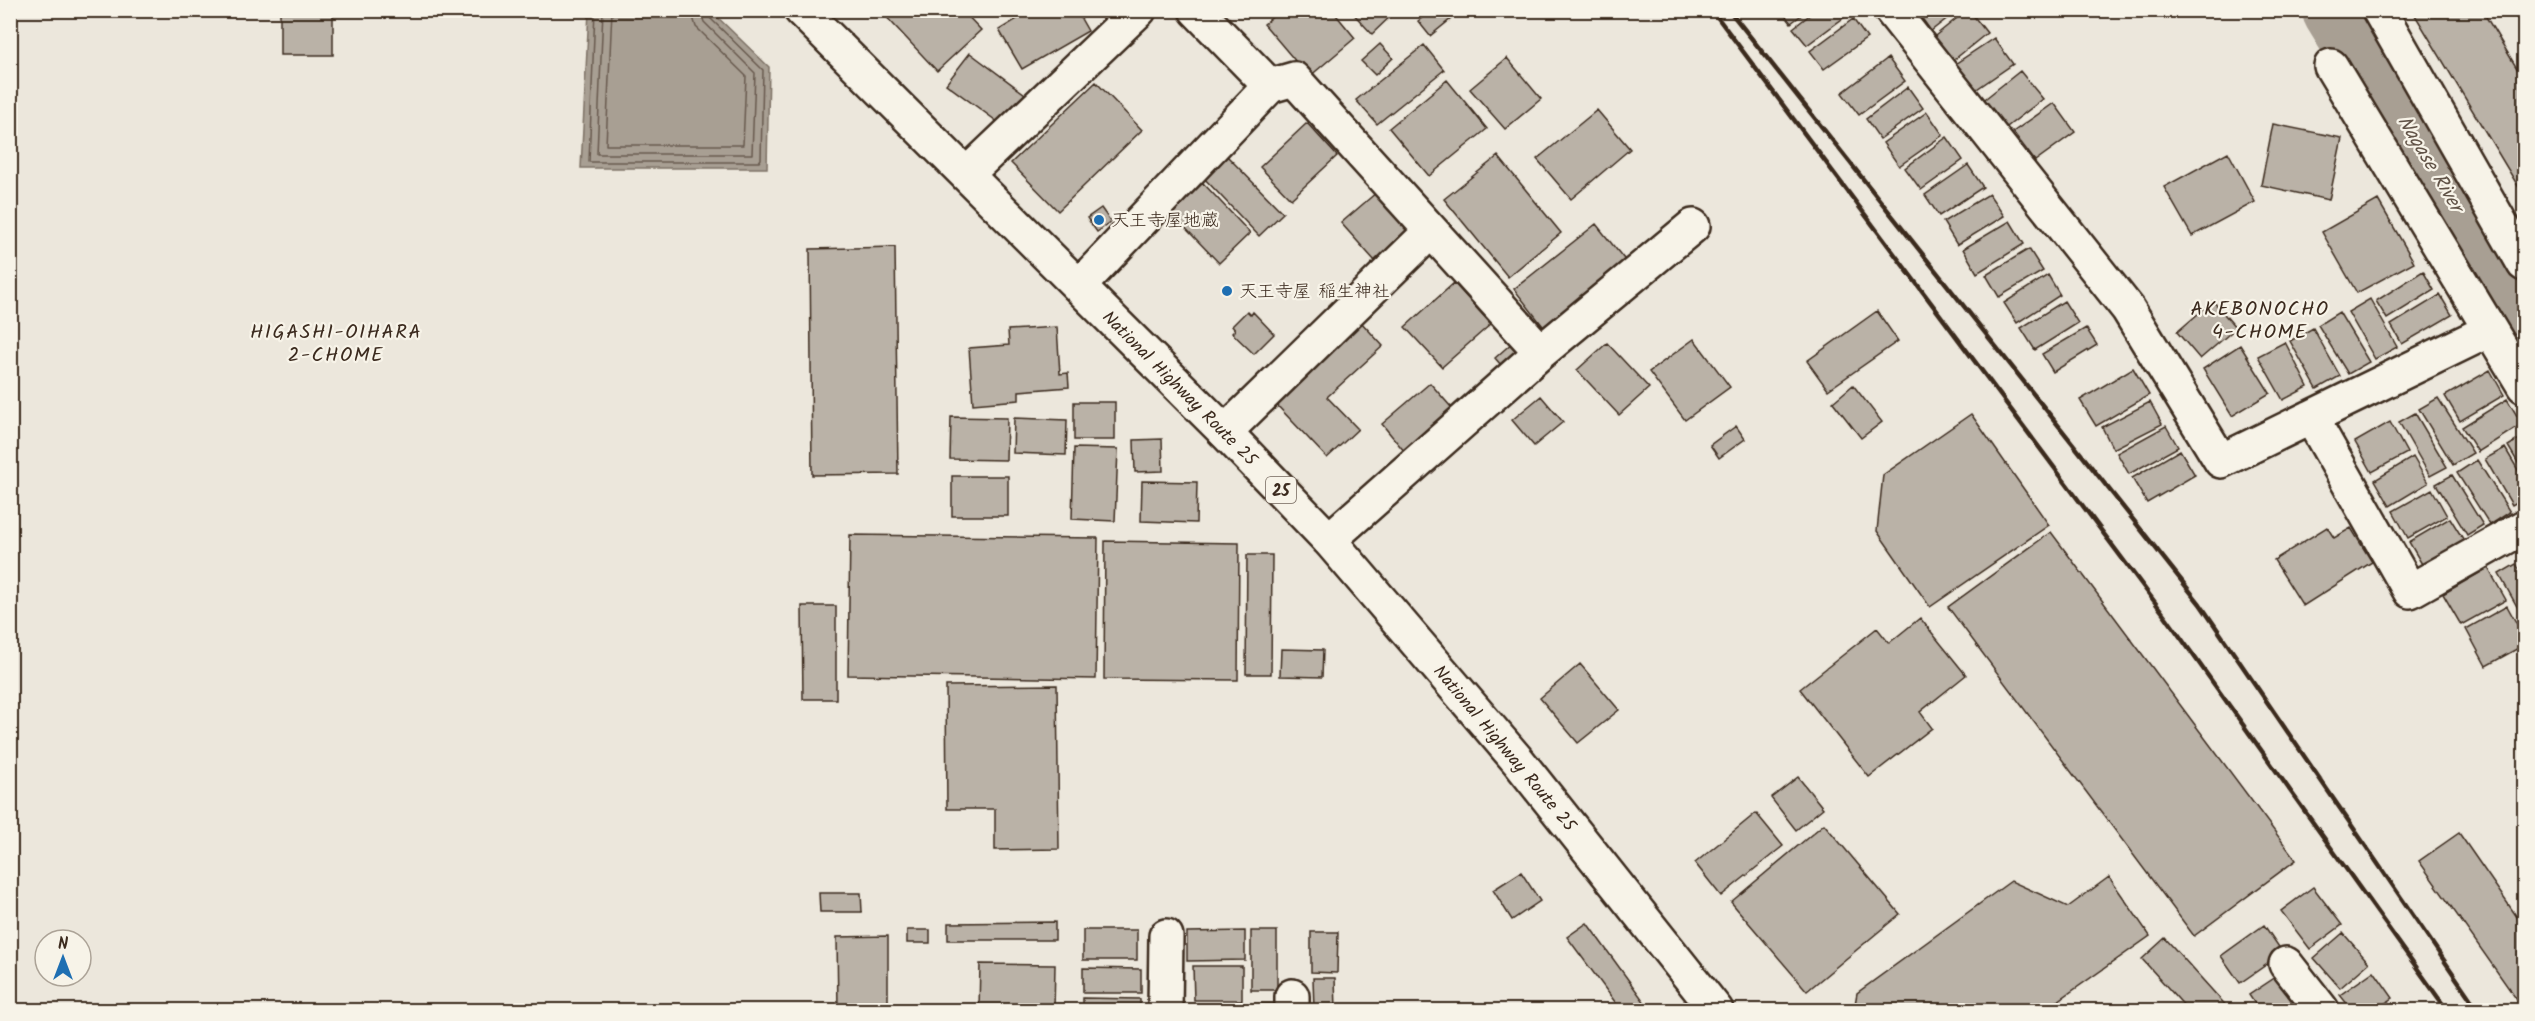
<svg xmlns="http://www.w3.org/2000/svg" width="2535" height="1021" font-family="Kalam,'Klee One',sans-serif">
  <rect width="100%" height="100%" fill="#ece7dc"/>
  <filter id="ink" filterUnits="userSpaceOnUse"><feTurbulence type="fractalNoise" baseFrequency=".0167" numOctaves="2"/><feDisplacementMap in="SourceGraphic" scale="12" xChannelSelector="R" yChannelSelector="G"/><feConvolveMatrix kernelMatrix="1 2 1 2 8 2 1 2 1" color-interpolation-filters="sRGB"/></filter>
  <g filter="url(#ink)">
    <path fill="#a89f93" stroke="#7c7064" stroke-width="1.5" d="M589,11H711L769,67L767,168H581Z"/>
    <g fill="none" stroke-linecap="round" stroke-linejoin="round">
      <path stroke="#67594d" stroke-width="1.5" d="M595,10L589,162H759L761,159L763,70L709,17L708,10
        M603,10L597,154H752L755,73L704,22L700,10
        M612,10L606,145H743L746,76L696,27L691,10"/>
      <path stroke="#a89f93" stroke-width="70" d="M2337,10L2524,316"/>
    </g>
    <path fill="#bab2a7" stroke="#3b2a1e" stroke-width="1.5" d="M280,10H333V55H280Z
      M880,10H962L981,30L937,71Z
      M1032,10H1076L1088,31L1022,69L999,30Z
      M1281,10H1332L1355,38L1309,77L1264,24Z
      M1350,10H1397L1372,34Z
      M1432,10H1446L1452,18L1430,36L1418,21Z
      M1487,10H1499L1492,16Z
      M1781,10H1808L1791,23Z
      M1816,10H1848L1850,13L1807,45L1793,28Z
      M1916,10H1958L1931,31Z
      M1967,10H1969L1987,33L1950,63L1930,40Z
      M2412,10H2482L2524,80V196Z
      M1853,19L1867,38L1824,69L1810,51Z
      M1994,38L2013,64L1971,93L1952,66Z
      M1380,44L1393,58L1375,75L1361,61Z
      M1424,45L1444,70L1377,124L1356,100Z
      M970,53L1029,97L1006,128L946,84Z
      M1507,58L1541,99L1505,129L1470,89Z
      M1888,58L1905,81L1859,115L1842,93Z
      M2020,71L2043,99L2003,130L1981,102Z
      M1447,80L1487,129L1429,176L1389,128Z
      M1096,82L1142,130L1058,211L1011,163Z
      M1908,87L1923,108L1880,139L1866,119Z
      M2054,103L2075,132L2035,161L2013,132Z
      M1597,110L1630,149L1571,199L1537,159Z
      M1927,112L1943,135L1899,166L1883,143Z
      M1307,123L1337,156L1291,199L1260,167Z
      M2273,124L2342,138L2329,200L2261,185Z
      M1947,137L1963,160L1921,190L1905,168Z
      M2228,152L2255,202L2192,236L2164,187Z
      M1225,154L1283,213L1259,236L1202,176Z
      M1498,156L1561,233L1508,277L1444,199Z
      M1968,165L1983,187L1939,216L1925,195Z
      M1203,183L1250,233L1219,263L1171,213Z
      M1377,192L1410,230L1375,261L1341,223Z
      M1989,194L2004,216L1957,245L1943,222Z
      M2378,200L2414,262L2357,293L2322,232Z
      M1101,208L1111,222L1097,232L1087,218Z
      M2010,221L2024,244L1977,273L1963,249Z
      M1596,224L1628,264L1546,330L1514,289Z
      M895,247L898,474L812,475L810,249Z
      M2029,249L2043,271L1999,297L1986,275Z
      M2423,271L2434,290L2387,319L2376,301Z
      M2048,275L2060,295L2017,323L2004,303Z
      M1454,283L1491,324L1442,367L1405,327Z
      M2440,295L2452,315L2402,344L2391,325Z
      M2370,299L2397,347L2375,359L2348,312Z
      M2064,301L2078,323L2035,350L2021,328Z
      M2213,301L2236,328L2200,359L2177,332Z
      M1247,311L1251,315L1253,312L1274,334L1254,354L1232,333L1235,330L1232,326Z
      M1877,311L1898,341L1828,390L1807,361Z
      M2339,312L2369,362L2348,374L2318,325Z
      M1360,321L1383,346L1327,397L1358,429L1327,458L1274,402Z
      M1057,327L1060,374L1068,373L1069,387L1019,391V400L973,404L969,348L1009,345L1008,330Z
      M2086,328L2097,345L2053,372L2042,354Z
      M2313,328L2340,376L2317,389L2290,341Z
      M1694,339L1730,387L1685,420L1649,372Z
      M1514,341L1527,356L1507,372L1495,358Z
      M2285,342L2308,387L2283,400L2258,356Z
      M1607,343L1649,388L1619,415L1577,370Z
      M2240,345L2270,393L2232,416L2203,369Z
      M2133,368L2149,395L2096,426L2080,400Z
      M2490,370L2504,395L2460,421L2445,396Z
      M1430,383L1458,415L1409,457L1382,424Z
      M1853,385L1882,422L1861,438L1833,402Z
      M1541,396L1563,422L1534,446L1512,420Z
      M2438,398L2473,453L2453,465L2419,409Z
      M2507,399L2522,424L2478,452L2462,427Z
      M1074,402H1115V440H1074Z
      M2150,402L2162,424L2113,449L2102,427Z
      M2415,413L2447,467L2430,476L2399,422Z
      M1971,414L2049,525L1930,607L1877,531L1883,475Z
      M951,417L1007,418L1006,460L950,459Z
      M1014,418L1067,420L1066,455L1013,453Z
      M2390,422L2407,453L2372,472L2355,442Z
      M1736,426L1745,439L1719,458L1710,445Z
      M2166,426L2178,447L2129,474L2117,453Z
      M2524,436V473L2508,446Z
      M1162,439L1163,471L1135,472L1134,440Z
      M1074,448L1118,449L1115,521L1072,519Z
      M2505,448L2524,480V498L2512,505L2485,459Z
      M2180,450L2195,475L2147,503L2132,478Z
      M2413,457L2428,483L2390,506L2375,480Z
      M2477,460L2510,512L2490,525L2457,473Z
      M2452,475L2483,525L2467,535L2436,484Z
      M952,476H1008V516H952Z
      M1142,481L1197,482L1196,523L1141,521Z
      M2432,489L2447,516L2408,538L2393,511Z
      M2450,518L2465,542L2423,566L2409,542Z
      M2327,527L2334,538L2351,528L2372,562L2303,606L2274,560Z
      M2051,532L2296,860L2194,936L1948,607Z
      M850,535L1098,538L1096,679L848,675Z
      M1105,541L1239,543L1238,680L1104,679Z
      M1247,555H1272L1271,674H1246Z
      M2516,564L2524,578V619L2499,574Z
      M2488,568L2506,600L2461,625L2443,594Z
      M802,606H836V699H803Z
      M2507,606L2524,637V645L2486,666L2466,629Z
      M1920,618L1966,675L1920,712L1932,728L1869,777L1800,689L1877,628L1889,643Z
      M1281,649L1323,650L1322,677L1280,676Z
      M1580,664L1619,710L1578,743L1540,698Z
      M1057,685L1059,849L995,850V809H947L946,686Z
      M1798,777L1823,808L1796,830L1771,798Z
      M1756,813L1783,846L1721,896L1695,863Z
      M1824,824L1900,914L1807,991L1731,902Z
      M2459,833L2524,927V1010L2419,861Z
      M1521,872L1540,901L1512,920L1493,890Z
      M2109,877L2150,936L2045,1010H1854L1857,993L2011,881L2068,907Z
      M2313,887L2342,925L2310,949L2281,911Z
      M819,893H861L862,912H820Z
      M1055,922V940H948V923Z
      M1587,923L1648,1007L1643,1010H1621L1567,937Z
      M2264,925L2283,953L2240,983L2221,956Z
      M907,930H930V943H907Z
      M1083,930H1137V960H1083Z
      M1245,931V960L1187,961V932Z
      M1251,931H1277V990H1251Z
      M1311,932H1338L1337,973L1311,972Z
      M2343,933L2369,963L2340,988L2314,958Z
      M888,936V1010H838L837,937Z
      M2165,938L2230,1010H2188L2142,959Z
      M980,964L1055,965L1054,1010H979Z
      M1193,966H1242V1000H1194Z
      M1083,968L1141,969V993H1083Z
      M2374,971L2393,998L2375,1010H2352L2340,995Z
      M2282,973L2304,1004L2295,1010H2259L2249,995Z
      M1313,978H1335L1336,1010H1314Z
      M1083,998L1140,999V1010H1083Z
      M1251,1004H1274V1010H1251Z
      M1240,1005V1010H1194V1006Z"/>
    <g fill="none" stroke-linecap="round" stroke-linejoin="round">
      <g stroke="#3b2a1e" stroke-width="38">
        <path id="street" d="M1196,10L1270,86
          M1891,10L2128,309L2221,461L2490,330
          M2379,10L2524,264
          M2331,66L2524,386
          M967,174L1139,10
          M1079,286L1270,86L1294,79L1541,352
          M2311,417L2410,591L2524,527
          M1225,432L1431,231
          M1329,540L1541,352L1693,226
          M2286,964L2322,1010
          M1165,1010L1166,936
          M1292,1010V996"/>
      </g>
      <g stroke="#3b2a1e" stroke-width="38">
        <path id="highway" d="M801,10L1225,432L1329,540L1519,762L1716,1010"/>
      </g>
      <use href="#street" stroke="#f7f3e8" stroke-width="33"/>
      <use href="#highway" stroke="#f7f3e8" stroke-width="33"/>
      <path stroke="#3b2a1e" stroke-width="4.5" d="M1712,10L2166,617L2447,1010
        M1729,10L2200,604L2478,1010"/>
    </g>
  </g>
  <g fill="#1f6fb2" stroke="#f7f3e8" stroke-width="2">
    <circle cx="1099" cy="220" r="6"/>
    <circle cx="1227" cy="291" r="6"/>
  </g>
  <g text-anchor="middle" stroke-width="4.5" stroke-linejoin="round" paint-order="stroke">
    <rect fill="#f7f3e8" stroke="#73665b" stroke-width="1.5" x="1266" y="477" width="30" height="26" rx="4.5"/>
    <g font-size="16" font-weight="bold" fill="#3b2a1e">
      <text x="1281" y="496">25</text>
    </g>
    <g font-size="18" fill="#3b2a1e" stroke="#f7f3e8" text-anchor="start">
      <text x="1111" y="226">天王寺屋地蔵</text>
      <text x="1239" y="297">天王寺屋 稲生神社</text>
    </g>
    <g font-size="18" fill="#3b2a1e" stroke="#f7f3e8">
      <text transform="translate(1180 388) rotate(45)" y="6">National Highway Route 25</text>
      <text transform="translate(1505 748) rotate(50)" y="6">National Highway Route 25</text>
    </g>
    <g font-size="20" font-style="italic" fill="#615347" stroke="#f7f3e8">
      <text transform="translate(2431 163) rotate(59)" y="7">Nagase River</text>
    </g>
    <g font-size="20" letter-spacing="1.5" fill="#3b2a1e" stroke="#f7f3e8">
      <text x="2260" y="315">AKEBONOCHO<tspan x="2260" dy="23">4-CHOME</tspan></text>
      <text x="336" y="338">HIGASHI-OIHARA<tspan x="336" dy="23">2-CHOME</tspan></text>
    </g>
  </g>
  <rect width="2535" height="1021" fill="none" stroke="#f7f3e8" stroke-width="36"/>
  <rect x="18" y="18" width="2499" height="985" fill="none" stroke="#3b2a1e" stroke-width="2" filter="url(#ink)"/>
  <g transform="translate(63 958)"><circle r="28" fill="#f7f3e8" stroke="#aca397" stroke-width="1.5"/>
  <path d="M0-4.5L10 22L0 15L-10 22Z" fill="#1f6fb2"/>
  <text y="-9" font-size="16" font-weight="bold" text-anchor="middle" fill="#3b2a1e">N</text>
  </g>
</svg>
